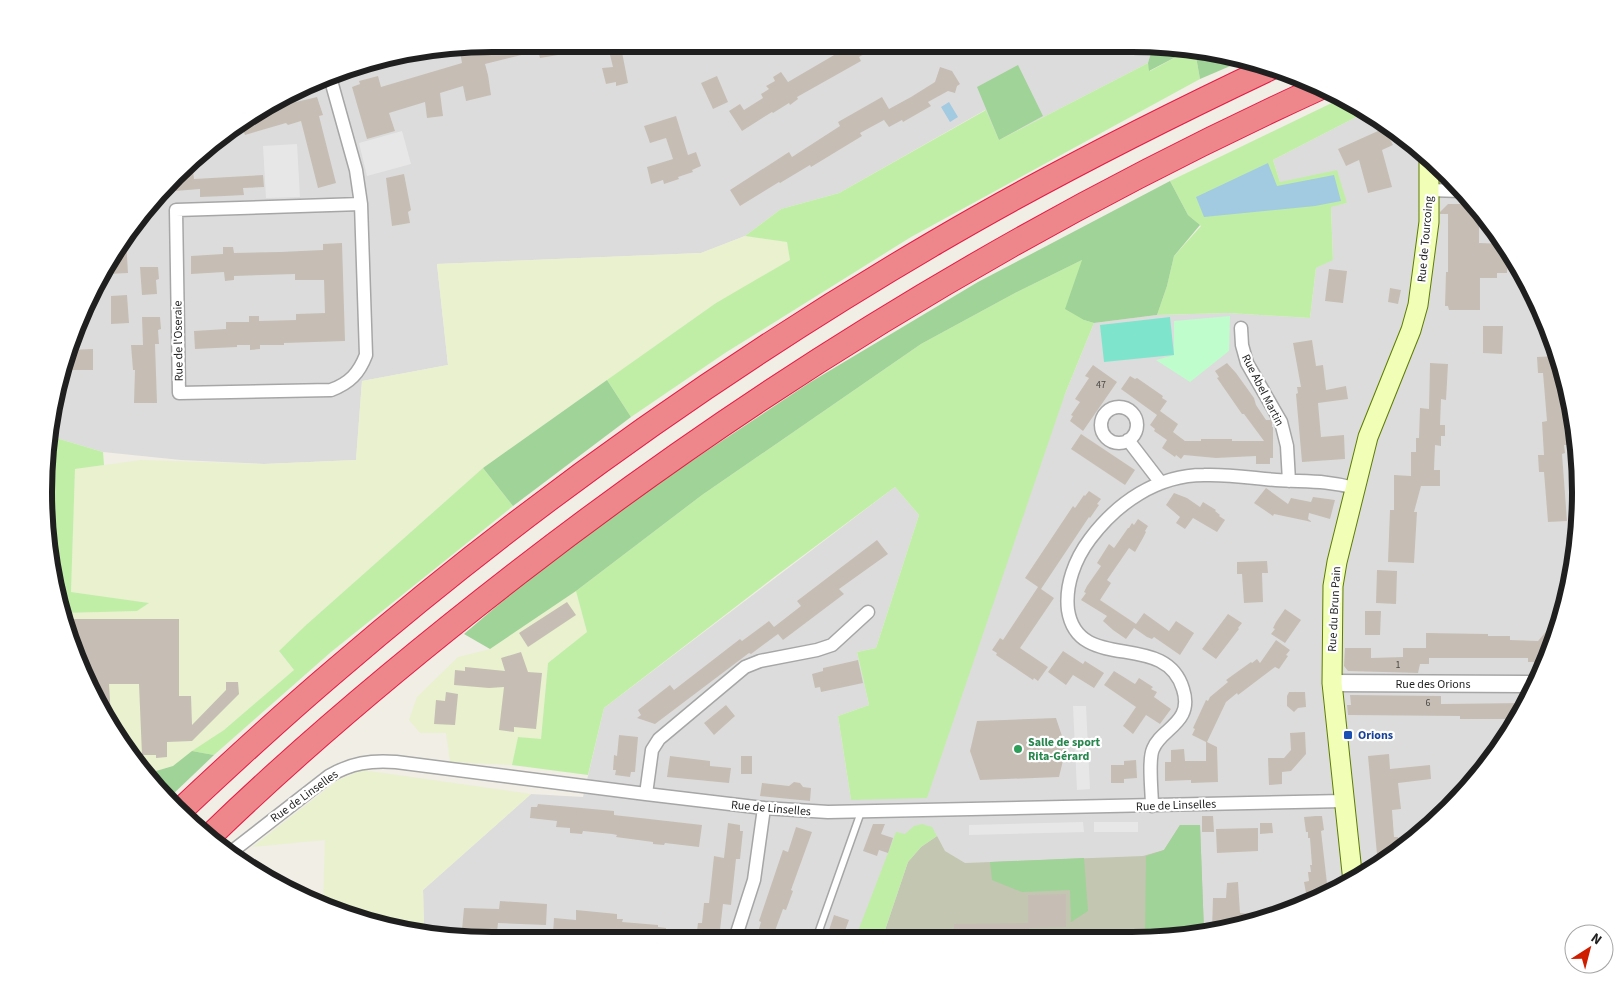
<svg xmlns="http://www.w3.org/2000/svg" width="1624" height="984" font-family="'Source Sans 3',sans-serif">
  <rect width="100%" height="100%" fill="#f1eee5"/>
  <path fill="#dddcdc" d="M492,44L1153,45L1148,63L999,140L985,110L839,193L781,209L745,236L701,253L437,264L448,365L362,381L356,460L264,464L181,460L103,452L53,437L67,348L136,219L219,136L348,67Z
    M1366,112L1381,119L1449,175L1505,243L1546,321L1572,405L1580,492L1572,580L1546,664L1505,741L1428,829L1356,880L1248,925L1162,939H462L392,925H424L423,890L531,794L583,797L604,708L895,487L919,515L876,648L857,652L869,705L838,716L851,800L1065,394L1094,323L1157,315L1228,313L1310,318L1316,268L1333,259L1331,206L1347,203L1280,182L1273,160Z"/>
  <path fill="#c3c6b0" d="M1180,825H1200L1204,932L1162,939H882L908,862L921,847L937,836L945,851L965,863L1143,856L1164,850Z"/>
  <path fill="#e9f1cf" d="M745,236L787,242L791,260L716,303L483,468L305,626L279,652L294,670L224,730L173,766L146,774L136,765L68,636L64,613L137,611L148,603L71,592L75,469L141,460L264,464L356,460L362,381L448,365L437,264L701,253Z
    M576,591L587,632L548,663L541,740L518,737L512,765L450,762L446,733H420L409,720L417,697L458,657L490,649Z
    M362,770L531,794L423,890L424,925H392L348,916L323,904L325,840L252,847L338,780Z"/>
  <path fill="#c0eea7" d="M1189,50L1195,51L1200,79L911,237L725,353L631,417L607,380L716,303L790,260L787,242L745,236L781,209L839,193L986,110L999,140L1148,63L1150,71Z
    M1340,99L1366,112L1273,160L1280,182L1337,170L1347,203L1331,207L1333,260L1316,268L1310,318L1228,313L1157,315L1167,286L1174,256L1201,226L1188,215L1170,181Z
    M1082,260L1084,320L1094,323L1065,394L927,798L851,800L838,716L869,705L857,652L876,648L919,515L895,487L777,575L604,708L588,775L512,765L518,737L541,739L548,663L587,632L576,591L702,495L921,344L1015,293Z
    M53,437L103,452L104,465L75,469L71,592L149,603L137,611L64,613L44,492Z
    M483,468L513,506L331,652L214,755L192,751L224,730L294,670L279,651L305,626Z
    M922,824L932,827L937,836L921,847L908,862L882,939H855L896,832L905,834L914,826Z"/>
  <path fill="#a0d397" d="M1153,45L1189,50L1149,71L1148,63Z
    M1195,51L1242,61L1200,79Z
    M1018,65L1043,116L999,140L977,87Z
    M1170,181L1188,215L1200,225L1174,256L1167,286L1157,315L1094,323L1084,320L1065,309L1082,260L1015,293L921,344L702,495L576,591L490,649L464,634L526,581L591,531L687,464L809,383L978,282Z
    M607,380L631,417L513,506L483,468Z
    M192,751L214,755L170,797L146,774L173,766Z
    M1180,825H1200L1204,932L1162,939H1149L1145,936L1146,856L1164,850Z
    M1084,858L1088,911L1071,922L1070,890L1022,892L992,880L990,862Z"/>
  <path fill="#bffdcd" d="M1230,316L1229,351L1190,382L1156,360L1174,355V321Z"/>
  <path fill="#7ee5cc" d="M1170,317L1174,355L1104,362L1100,325Z"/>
  <path fill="#e7e7e7" d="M402,131L411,164L367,176L359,143Z
    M297,144L300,197L266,198L263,146Z
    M1073,706H1086L1090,789L1077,790Z
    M1083,822L1084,832L969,835V825Z
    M1094,822H1138V832H1094Z"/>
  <path fill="#a2cae1" d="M949,102L958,117L950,122L941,107Z
    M1268,163L1277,186L1334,175L1341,201L1315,206L1204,217L1196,197Z"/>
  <path fill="#c6beb4" d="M495,44H587L588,50L540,58L538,51L485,64L488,75L491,95L466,101L463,86L440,93L443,116L427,118L425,102L389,113L395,131L367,139L352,87L360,84L359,81L378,76L381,87L462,63L460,52Z
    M853,44H882L859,57L861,61L797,97L798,99L790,105L789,103L773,113L772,112L742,131L729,111L740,104L744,110L763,98L761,94L769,89L766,86L775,81L773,77L781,72L788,82Z
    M622,52L628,83L616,86V82L606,84L602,68L613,67L610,55Z
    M940,67L952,71L960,84L957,86L955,93L948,91L928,102L931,106L903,122L902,120L889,127L884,120L860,133L862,136L811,167L810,165L780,183L779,182L740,206L730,190L789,152L792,157L840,126L838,122L882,97L889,109L911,97L935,82Z
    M717,76L728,102L713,109L701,83Z
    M317,97L323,115L319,116L336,183L318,188L301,121L288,125L286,123L245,135L241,125L275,107Z
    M676,116L688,155L696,152L701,166L692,170L693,172L678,177L679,179L664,184L663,180L651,184L647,167L673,159L666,138L650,143L644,126Z
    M1376,117L1405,139H1390L1393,145L1382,150L1392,187L1368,193L1359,160L1346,166L1338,149L1378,131Z
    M193,171L194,179L263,175L264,187L243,188L244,195L225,196L200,197V189L175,191V181L184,172Z
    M404,174L411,210L408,212L410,223L392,226L386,178Z
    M1448,204H1473L1475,207V221H1478L1479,224V243L1505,244L1508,249L1507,273H1497V278H1480V310H1449L1448,306H1445L1446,272H1448V214H1440V212Z
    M126,239L128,273L107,274L114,260Z
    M342,243L345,341L284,343V345H260V349L250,350V345H237V347L195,349L194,331L226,329V322H249V316H259V321L296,320V314L325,313L324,280H295V274L234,276V280L225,281L224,272L191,274V256L223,254V247H233L234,253L280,252L323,250V244Z
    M140,267H158L159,279L156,280L157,294L142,295Z
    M1329,269L1347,271L1343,303L1325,301Z
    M1390,288L1401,290L1398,304L1388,302Z
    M127,295L129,323L111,324V296Z
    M142,317H160L161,329L158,330L159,344H155L157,403H134L135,370H133L131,345H143Z
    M1483,326H1503L1502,354L1483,353Z
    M1312,340L1316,366L1323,365L1326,390L1346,386L1348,399L1318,403L1321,437L1344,435L1345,459L1302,462L1296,394L1298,393L1297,387H1301L1293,343Z
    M93,349V370H64L67,350Z
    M1557,356L1563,375L1567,445H1564L1565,453L1562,454L1567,521L1548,522L1544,472H1539L1538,455H1544L1542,422L1547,421L1543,373H1538L1537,357Z
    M1227,363L1236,373L1254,398L1256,405L1266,420H1271L1272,422V427H1273V458H1270V464H1256V456L1216,458L1184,455L1181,459L1176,455L1175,457L1162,448L1167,440L1154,431L1155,429L1150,425L1157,415L1121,389L1130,376L1135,379L1137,378L1163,396L1162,398L1167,401L1160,411L1178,424L1173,432L1185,441H1201V439H1232V441H1264L1244,414H1242L1217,378L1219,377L1215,371Z
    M1430,363L1448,364L1446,400L1441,399L1440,425H1445V436H1441V446L1435,445L1434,470H1440V486H1421L1414,512H1417L1414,563L1388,562L1390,510H1394V475L1411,476V452H1416V438H1419L1420,408L1429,409Z
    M1093,365L1117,382L1083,431L1070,421L1073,416L1071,415L1080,402L1075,399L1089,378L1085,376Z
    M1081,434L1135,470L1125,485L1071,449Z
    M1266,488L1288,504L1291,498L1311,502L1313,497L1335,500L1330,519L1309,513L1308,519L1312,522L1274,514L1273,516L1254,503Z
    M1089,491L1101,499L1097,504L1099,505L1090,518L1089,517L1041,589L1054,598L1020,648L1048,667L1038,681L1034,678L1033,680L996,655L997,653L992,650L1000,638L1003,640L1038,587L1025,578L1073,506L1075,508L1084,495L1085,496Z
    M1174,493L1187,498L1200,507L1203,502L1216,510L1215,511L1220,515L1219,516L1225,520L1217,532L1193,518L1185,529L1176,523L1180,517L1166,505Z
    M1138,519L1148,526L1145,531L1146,532L1143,538L1135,552L1129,548L1107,580L1111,583L1100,600L1136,624L1144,613L1169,631L1176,621L1194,633L1180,655L1154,637L1152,639L1147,637L1134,628L1126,639L1113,630L1103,621L1107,616L1081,600L1086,593L1084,592L1087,586L1101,566L1097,563L1109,544L1114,548L1128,528H1129L1132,523L1134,525Z
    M877,540L888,554L839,589L844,594L783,640L778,634L751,654L749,653L655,724L637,718L641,715L638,710L670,685L674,690L740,639L742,641L769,621L774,627L801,606L797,601Z
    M1267,561L1268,573H1262L1263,602L1244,603L1242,574H1237V562Z
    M1377,570L1397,571L1396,604L1376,603Z
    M567,602L576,615L528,647L519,633Z
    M1285,609L1301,620L1285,643L1271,634L1275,629L1273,628L1276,622Z
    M1365,611H1381L1380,635H1365Z
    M1228,614L1242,623L1238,628L1239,629L1216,659L1202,649Z
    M73,619H179V696H191L192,725L226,690V682H238L239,694L192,741L167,742V757L156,758V755H142L139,684H109L111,718L73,646Z
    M1550,627V652L1545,665H1534V662H1528V658H1429V664H1420L1418,673L1348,671L1344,666L1345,648H1371V658L1403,657V648H1426V633L1488,634V636H1510V640L1538,641Z
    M1276,640L1290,650L1286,655L1288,656L1279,669L1275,667L1238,695L1237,693L1226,702L1207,742L1217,747L1218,782L1191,783V780L1165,781V762H1171V750L1184,749L1185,761H1206V742L1192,735L1195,729L1193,728L1206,700L1208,701L1210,697L1228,682L1226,680L1251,662L1252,663L1257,659L1260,663Z
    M1063,651L1083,664L1085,661L1104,673L1094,688L1073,675L1066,685L1048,672Z
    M521,652L528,672L542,673L536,729L514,727V732L499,730L504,687L489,688L454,685L455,670L465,671V667L505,671L501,658Z
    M858,660L863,683L821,692L820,687L815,688L812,674L823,671V668Z
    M1114,671L1135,684L1139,678L1153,687L1151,689L1157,692L1154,697L1171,709L1160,724L1146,715L1133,734L1123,726L1136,707L1104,685Z
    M446,692L458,694L455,725L434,724L436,700L445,701Z
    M1289,692H1305L1306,707L1298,708L1294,712L1287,706V696Z
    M1350,695L1441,696V704L1525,703L1517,719H1460V716L1348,715L1347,705H1351Z
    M726,705L735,716L714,735L704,723Z
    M1056,718L1066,748L1059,777L980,780L970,751L977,721Z
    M1305,732L1306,754L1291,771L1282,772V784L1269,785L1268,758H1284L1291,750L1290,733Z
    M619,735L638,737L635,772H631L630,777L615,775L616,770H613L614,755L617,756Z
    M1389,754L1390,769L1430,765L1431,779L1398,783L1401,809L1392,810L1394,837H1398L1399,850L1378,865L1368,756Z
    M670,756L710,761V766L731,768L729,783L667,777Z
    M741,756H752V774H741Z
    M1136,760L1137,778L1124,779V783H1111V765H1124V761Z
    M794,782L800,783L803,787L811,788L810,801L760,796L762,783L789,786Z
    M538,804L614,811V815L702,825L699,847L665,843L664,845L653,844V842L616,837L617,835L612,834L583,831L582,834L570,833V828L556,827L557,821L530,818L531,807H537Z
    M1202,816H1213L1214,832H1202Z
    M1316,816H1322L1324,830L1321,831L1328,892L1309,900V893H1306L1304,882L1309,881L1308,872H1311L1310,865H1312L1310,838H1308V832H1306L1304,817Z
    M728,823L740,825V831H743L740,859H736L731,905L723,904L719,939H696L698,923H702L704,903H709L714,856L724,858Z
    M1260,823H1272L1273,833L1260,834Z
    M873,824H885L881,834L893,838L888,853L879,850L877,856L863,851Z
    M796,827L812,832L791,890L793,891L786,910L783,909L772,939H756L761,922L759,921L783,850L788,852Z
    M1258,828V851L1217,853L1216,829Z
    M1238,882L1240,913L1253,914V923L1212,931L1213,898H1226L1227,883Z
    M1066,894V927L1029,928V939H954V924L1028,923V895Z
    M500,901L547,904L546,925L498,923L497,932L462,930L464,908L499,909Z
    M576,910L617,914V919H623L622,922L658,925V927L666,928L665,939L553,933L554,918L576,920Z
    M834,915L849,920L842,939H826Z"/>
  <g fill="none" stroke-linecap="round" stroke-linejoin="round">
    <g stroke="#a6a6a6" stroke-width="9">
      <path id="service" d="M816,939L861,812"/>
    </g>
    <g stroke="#a6a6a6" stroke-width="15">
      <path id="minor" d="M330,77L356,170L361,204L176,210L179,393L331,390C350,383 359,373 366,355L361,204
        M1429,190L1462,191
        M1241,328L1242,345L1247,363L1281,422L1287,446L1289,481
        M1101 425a18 18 0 1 1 36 0a18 18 0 1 1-36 0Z
        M1128,440L1161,483
        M1578,474L1580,497
        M646,794L652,750L659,739L745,667L760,661L817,650L832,645L868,612
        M1152,806C1152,793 1148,760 1153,749C1161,728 1194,723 1183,689C1165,629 1078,675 1068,610C1065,585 1075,559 1090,539C1117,503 1157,475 1204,475C1228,474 1252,478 1276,480C1303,482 1327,480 1354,488
        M230,853L329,776C351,763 371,760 396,762L646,794L764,808L828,812L1344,801
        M735,939L754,880L764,808"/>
    </g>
    <g stroke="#a6a6a6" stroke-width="19">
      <path id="tertiary" d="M1332,683L1535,684"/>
    </g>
    <g stroke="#5d7d00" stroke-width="21">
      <path id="secondary" d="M1353,882L1332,683L1333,586L1337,562L1368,437L1411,330L1418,305L1429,222V159"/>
    </g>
    <g stroke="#e81943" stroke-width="26">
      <path id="motorway" d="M183,808C233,761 283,715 336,670C522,510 724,366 936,242C1045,178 1158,121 1272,67
        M211,835C308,741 412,655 519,572C767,380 1033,219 1319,88"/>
    </g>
    <use href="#service" stroke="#fff" stroke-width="6"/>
    <use href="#minor" stroke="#fff" stroke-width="12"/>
    <use href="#tertiary" stroke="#fff" stroke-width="16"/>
    <use href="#secondary" stroke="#f0feb6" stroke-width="19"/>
    <use href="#motorway" stroke="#ed878c" stroke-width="24"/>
  </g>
  <rect fill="#1a4fb4" stroke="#fff" stroke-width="2" x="1343" y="730" width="10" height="10" rx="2.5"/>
  <circle fill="#2e9e5b" stroke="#fff" stroke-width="2" cx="1018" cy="749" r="5"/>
  <g text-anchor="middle" stroke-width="4.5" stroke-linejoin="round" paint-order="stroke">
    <g font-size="10" fill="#494744">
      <text x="1101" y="388">47</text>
      <text x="1398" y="668">1</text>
      <text x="1428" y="706">6</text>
    </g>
    <g font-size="12" fill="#1f1f1f" stroke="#fff">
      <text transform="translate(1425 239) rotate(-85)" y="4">Rue de Tourcoing</text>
      <text transform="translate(178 341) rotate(-91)" y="4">Rue de l'Oseraie</text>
      <text transform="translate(1263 390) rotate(63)" y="4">Rue Abel Martin</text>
      <text transform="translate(1334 609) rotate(-87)" y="4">Rue du Brun Pain</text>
      <text x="1433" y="688">Rue des Orions</text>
      <text transform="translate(304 796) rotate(-36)" y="4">Rue de Linselles</text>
      <text transform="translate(1176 805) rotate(-2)" y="4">Rue de Linselles</text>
      <text transform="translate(771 808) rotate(5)" y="4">Rue de Linselles</text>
    </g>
    <g font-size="12" font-weight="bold" fill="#164399" stroke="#fff" text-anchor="start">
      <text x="1358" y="739">Orions</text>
    </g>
    <g font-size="12" font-weight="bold" fill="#27864d" stroke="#fff" text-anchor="start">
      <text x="1028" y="746">Salle de sport<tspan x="1028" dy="14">Rita-Gérard</tspan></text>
    </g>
  </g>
  <path d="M0 0H1624V984H0ZM492 52H1132A440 440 0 0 1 1572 492V492A440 440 0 0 1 1132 932H492A440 440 0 0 1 52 492V492A440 440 0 0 1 492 52Z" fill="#fff" fill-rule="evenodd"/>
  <path fill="none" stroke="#1f1f1f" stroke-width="6" d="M492 52H1132A440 440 0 0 1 1572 492V492A440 440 0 0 1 1132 932H492A440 440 0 0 1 52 492V492A440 440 0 0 1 492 52Z"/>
  <g transform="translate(1589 949) rotate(36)"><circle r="24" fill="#ffffff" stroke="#a5a5a5"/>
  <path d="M0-4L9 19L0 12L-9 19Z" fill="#cf1d00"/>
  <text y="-8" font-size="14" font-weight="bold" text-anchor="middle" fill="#1f1f1f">N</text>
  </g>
</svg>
